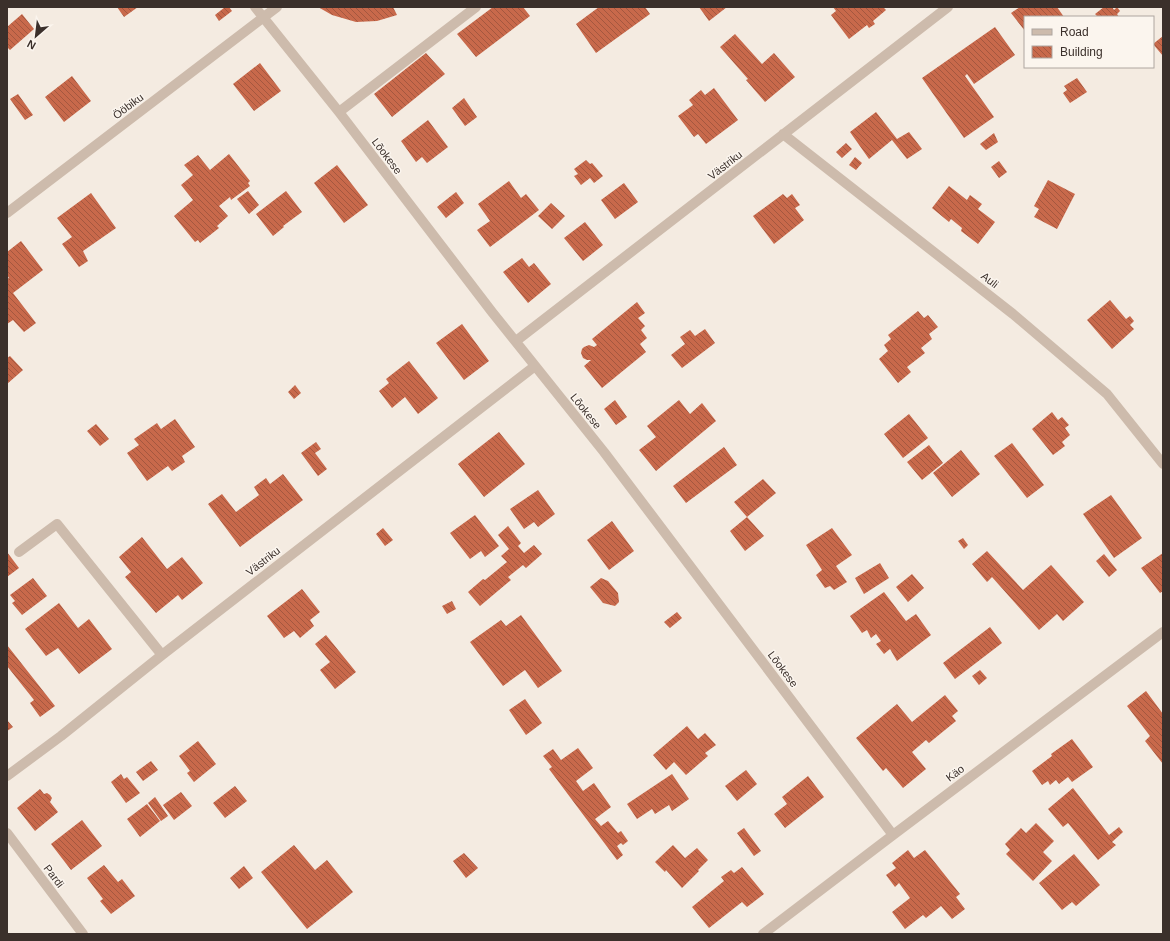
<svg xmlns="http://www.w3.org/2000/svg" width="1170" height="941" font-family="Helvetica,sans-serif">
  <defs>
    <pattern id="building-back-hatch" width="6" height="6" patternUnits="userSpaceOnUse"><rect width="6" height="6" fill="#c8694b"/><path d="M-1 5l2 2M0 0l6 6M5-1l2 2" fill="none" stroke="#a4573f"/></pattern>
  </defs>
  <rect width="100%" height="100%" fill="#f4ebe1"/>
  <path fill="url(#building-back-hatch)" d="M117,7H138L124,17Z
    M225,7H229L232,11L219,21L215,15Z
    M318,7H393L397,15L377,21L356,22L332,15Z
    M493,7H523L530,16L476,57L457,34Z
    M599,7H645L650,14L596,53L576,24Z
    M699,7H727L709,21Z
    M833,7H883L886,10L873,21L875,24L869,28L867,25L849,39L831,15L836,11Z
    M1020,7H1057L1064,17H1025V31L1011,13Z
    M1104,7H1112L1114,10L1117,7L1120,11L1117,14L1119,17H1098L1095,14Z
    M22,14L34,29L10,50L7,47V27Z
    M995,27L1015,55L974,84L967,74L965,76L994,117L964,138L922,78Z
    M735,34L762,64L774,53L795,77L765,102L746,80L748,79L720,47Z
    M1163,36V56L1153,44Z
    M426,53L445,74L392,117L374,94Z
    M260,63L281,91L254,111L233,84Z
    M72,76L91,101L64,122L45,97Z
    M1077,78L1087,92L1070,103L1063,93L1067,90L1064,86Z
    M714,88L738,120L706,144L698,134L694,137L678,116L693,105L689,100L701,90L705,95Z
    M18,94L33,115L25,120L10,99Z
    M464,98L477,117L465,126L452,108Z
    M876,112L897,139L909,132L922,149L907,159L892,140L869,159L850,132Z
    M428,120L448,147L427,163L422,157L416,162L401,141Z
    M994,133L998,142L986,150L980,144Z
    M846,143L852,149L842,158L836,152Z
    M229,154L250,181L248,183L250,186L231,200L230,197L219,206L228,216L217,226L219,228L200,243L198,240L195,242L174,216L193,200L181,185L193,175L184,165L198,155L210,170Z
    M855,157L862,163L856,170L849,165Z
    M586,160L590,164L592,163L603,176L594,183L590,178L581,185L574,176L578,174L574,169Z
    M999,161L1007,172L999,178L991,167Z
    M337,165L368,205L344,223L314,183Z
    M1048,180L1075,194L1057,229L1034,217L1039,209L1034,206Z
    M509,181L521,198L526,194L539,210L490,247L477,230L490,221L478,204Z
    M624,183L638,202L615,219L601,200Z
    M949,186L967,200L970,195L982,204L978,209L995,222L978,244L961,231L962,228L951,219L949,222L932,208Z
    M248,191L259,205L249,214L237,199Z
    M286,191L302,212L283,226L284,227L273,236L256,214Z
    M456,192L464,203L446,218L437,207Z
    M91,193L116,228L83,251L88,261L79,267L62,244L72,237L57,218Z
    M783,194L787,198L792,194L800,205L795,208L804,220L774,244L753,216Z
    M551,203L565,216L552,229L538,216Z
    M585,222L603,245L583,261L564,238Z
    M21,241L43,270L13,293L36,323L24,332L13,320L7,324V279L9,278L7,275V252Z
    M522,258L529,267L534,263L551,284L528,303L503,272Z
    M1110,300L1126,319L1130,316L1134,321L1130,325L1134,329L1112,349L1087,320Z
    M637,302L645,313L638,318L645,326L641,330L647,338L640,344L646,352L602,388L584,366L591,360H587L583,358L581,353L582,349L584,347L589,345L594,347L597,345L592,339Z
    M918,311L924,318L928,315L938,327L929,334L932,339L921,348L925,353L907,367L911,372L898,383L879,359L888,351L884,345L891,339L888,335Z
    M462,324L489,361L464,380L436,343Z
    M705,329L715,343L682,368L671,355L685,344L680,337L690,330L695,336Z
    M10,356L23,370L7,384V358Z
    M409,361L438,398L418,414L405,397L392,408L379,391L389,383L386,379Z
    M295,385L301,393L294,399L288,392Z
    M615,400L627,417L616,425L604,409Z
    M679,400L690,414L702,403L716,421L656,471L639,450L656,437L647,426Z
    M1052,412L1058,420L1062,417L1069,425L1065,428L1070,435L1062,442L1065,446L1053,455L1032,429Z
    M909,414L928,438L903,458L884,434Z
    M175,419L195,447L182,456L185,462L172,471L168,466L147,481L127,453L139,445L134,439L157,423L161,429Z
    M96,424L109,439L100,446L87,431Z
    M499,432L525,464L484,497L458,464Z
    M316,442L321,449L315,453L327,469L318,476L301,453Z
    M1012,443L1044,485L1027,498L994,456Z
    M929,445L943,463L922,480L907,462Z
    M724,447L737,465L686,503L673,486Z
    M961,450L980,474L952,497L933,473Z
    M283,474L303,500L240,547L208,504L222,494L236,512L259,495L254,487L266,478L270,484Z
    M763,479L776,493L747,517L734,502Z
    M538,490L555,514L538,527L534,522L524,529L510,509Z
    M1111,495L1142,538L1114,558L1083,514Z
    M475,515L499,546L485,557L481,551L470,559L450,533Z
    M747,517L764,536L745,551L730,531Z
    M612,521L634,551L609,570L587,540Z
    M508,526L521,543L518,546L524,553L534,545L542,554L526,568L523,565L508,577L511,580L480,606L468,592L483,579L485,580L507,562L501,556L509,549L498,535Z
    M383,528L393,540L385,546L376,534Z
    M832,528L852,555L836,566L847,582L834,590L830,586L825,588L816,575L822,570L806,545Z
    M142,537L167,569L182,557L203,583L182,600L178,595L156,613L125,577L131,572L119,557Z
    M963,538L968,545L964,549L958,541Z
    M987,551L1023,590L1051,565L1084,602L1063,621L1057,614L1039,630L992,577L987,582L972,564Z
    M7,552L19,568L7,577Z
    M1163,553V591L1160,593L1141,568Z
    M1104,554L1117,570L1109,577L1096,561Z
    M880,563L889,578L864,594L855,578Z
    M912,574L924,588L908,602L896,587Z
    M33,578L47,596L22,615L12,603L15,601L10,595Z
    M601,578L608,581L618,593L619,602L615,606L603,603L590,587Z
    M302,589L320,612L310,620L314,626L300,638L294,631L284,638L267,616Z
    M884,592L906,621L916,614L931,635L897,661L890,649L884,654L876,644L881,641L876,634L871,638L867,630L862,633L850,616Z
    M452,601L456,609L447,614L442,606Z
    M59,603L78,628L89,619L112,649L79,674L58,648L46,656L25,629Z
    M677,612L682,618L670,628L664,622Z
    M521,615L562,671L538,688L525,670L503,686L470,642L501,620L506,626Z
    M990,627L1002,643L955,679L943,663Z
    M326,635L356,672L335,689L320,670L330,662L315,644Z
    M7,645L55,706L40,717L30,703L34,700L7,666Z
    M980,670L987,678L979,685L972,676Z
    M1146,691L1163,714V764L1145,741L1150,736L1127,706Z
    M945,695L958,711L952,716L956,721L929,743L926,740L912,752L926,769L903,788L886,768L883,771L856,738L897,704L912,722Z
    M525,699L542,723L526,735L509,710Z
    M7,720L13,727L7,731Z
    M687,726L698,739L705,733L716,745L705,753L708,756L686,775L674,762L666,770L653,755Z
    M1072,739L1093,767L1072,782L1068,777L1059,784L1056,780L1050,785L1048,781L1042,785L1032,771L1052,756L1051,754Z
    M198,741L216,764L194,782L187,773L190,771L179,756Z
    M578,748L593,768L576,781L583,791L594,783L611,807L595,819L601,826L608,821L618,833L621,831L628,841L623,845L621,843L617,846L623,855L617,860L549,769L552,767L543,756L553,749L561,760Z
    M151,761L158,770L143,781L136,772Z
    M746,770L757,784L737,801L725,786Z
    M121,774L124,779L127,777L140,793L126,803L111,782Z
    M672,774L689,799L672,811L669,805L655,814L652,809L637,819L627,804Z
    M808,776L824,797L785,828L774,814L787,804L782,797Z
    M235,786L247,801L225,818L213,803Z
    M1073,788L1109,835L1119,827L1123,832L1112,842L1116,845L1098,860L1068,823L1063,827L1048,809Z
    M40,789L44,794L47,793L50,795L52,798L50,802L58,812L35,831L17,808Z
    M181,792L192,806L174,820L163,805Z
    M155,797L168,816L161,821L148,803Z
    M147,804L160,821L140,837L127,819Z
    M82,820L102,846L71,870L51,844Z
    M1036,823L1054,841L1043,852L1052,861L1033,881L1006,854L1010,850L1005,844L1021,828L1026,833Z
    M744,828L761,851L754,856L737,833Z
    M294,845L315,870L327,860L353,892L307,929L261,872Z
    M673,845L685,858L697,848L708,860L698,870L699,871L682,888L666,870L665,872L655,862Z
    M908,850L914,858L925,850L960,894L956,897L965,909L952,919L941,906L926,918L923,915L905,929L892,912L910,898L899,883L895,887L886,875L896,868L892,863Z
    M464,853L478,868L466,878L453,861Z
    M1074,854L1100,885L1076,906L1072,902L1062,910L1039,883Z
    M104,865L118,882L122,879L135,896L111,914L100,901L103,899L87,878Z
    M244,866L253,878L239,889L230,878Z
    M742,867L764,894L747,907L742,902L709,928L692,907L724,881L721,877L731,870L734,873Z"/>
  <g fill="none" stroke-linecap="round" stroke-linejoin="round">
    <path stroke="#cdbbac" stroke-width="10" d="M255,7L339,112L492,312L604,452L893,835
      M339,112L476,7
      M783,134L1013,314L1107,394L1163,464
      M7,213L277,7
      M516,341L948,7
      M19,552L57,524L162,655
      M7,776L61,736L162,655L535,366
      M7,833L83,934
      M763,934L893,835L1163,632"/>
  </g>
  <g text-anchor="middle" stroke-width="3" stroke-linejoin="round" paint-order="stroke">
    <g font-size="11" fill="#3b302b" stroke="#fbf5ee">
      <text transform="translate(128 106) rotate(-37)" y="4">Ööbiku</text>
      <text transform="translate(387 156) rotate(53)" y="4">Lõokese</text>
      <text transform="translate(725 165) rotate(-38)" y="4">Västriku</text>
      <text transform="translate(990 280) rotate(38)" y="4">Auli</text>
      <text transform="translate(586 411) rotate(51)" y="4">Lõokese</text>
      <text transform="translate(263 561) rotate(-38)" y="4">Västriku</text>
      <text transform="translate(783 669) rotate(53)" y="4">Lõokese</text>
      <text transform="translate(955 773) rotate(-37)" y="4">Käo</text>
      <text transform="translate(54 876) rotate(53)" y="4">Pardi</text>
    </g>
  </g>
  <rect width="1170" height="941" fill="none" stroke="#3b302b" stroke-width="16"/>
  <rect x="1024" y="16" width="130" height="52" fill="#fbf5ee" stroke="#aea6a0"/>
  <rect x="1032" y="29" width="20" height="6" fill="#cdbbac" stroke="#aea6a0"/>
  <text x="1060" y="36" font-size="12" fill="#3b302b">Road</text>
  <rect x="1032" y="46" width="20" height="12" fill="url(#building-back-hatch)" stroke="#aea6a0"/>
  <text x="1060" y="56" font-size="12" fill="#3b302b">Building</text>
  <g transform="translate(36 36) rotate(208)" stroke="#fbf5ee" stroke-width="3" paint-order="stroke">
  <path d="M0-3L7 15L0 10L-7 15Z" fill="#3b302b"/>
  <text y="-6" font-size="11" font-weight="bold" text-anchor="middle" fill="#3b302b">N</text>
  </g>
</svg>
